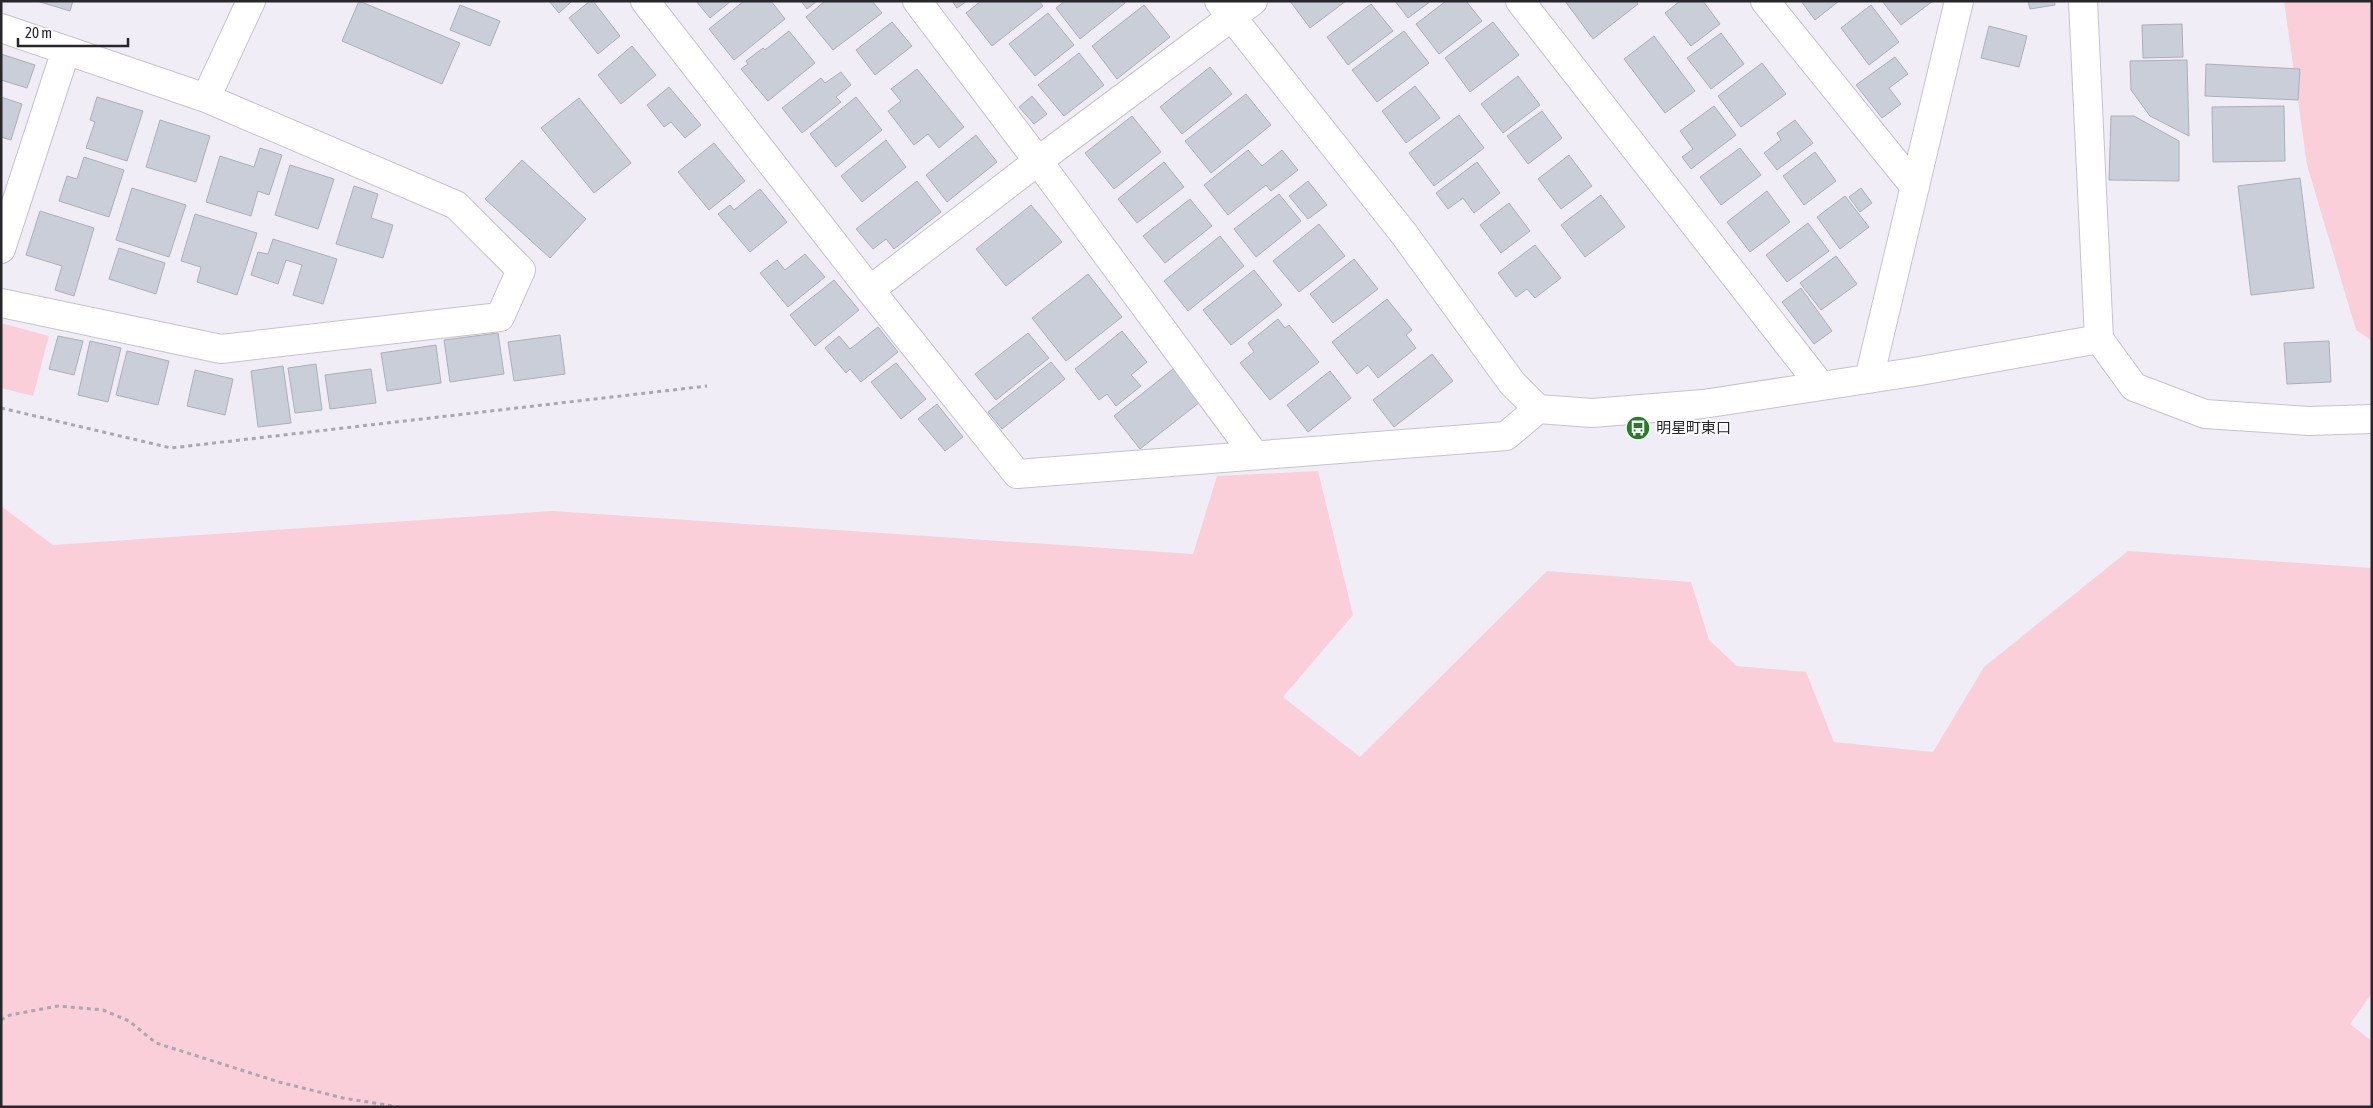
<svg xmlns="http://www.w3.org/2000/svg" width="2373" height="1108" font-family="'Asap Condensed','Noto Sans JP',sans-serif">
  <rect width="100%" height="100%" fill="#f0edf7"/>
  <path fill="#fbcfd9" d="M2284,1H2372V341L2356,330L2307,165Z
    M1,323L49,336L33,396L1,388Z
    M1318,471L1353,615L1283,697L1360,757L1547,571L1691,582L1709,640L1737,666L1806,672L1834,742L1933,752L1984,667L2128,551L2372,568V993L2350,1024L2372,1041V1107H1V506L53,545L553,511L1193,554L1217,476Z"/>
  <path fill="#caced8" stroke="#abafb9" d="M37,1H73L70,11Z
    M359,1L460,43L442,84L342,41Z
    M549,1H572L559,13Z
    M590,1H593L620,36L598,54L569,18Z
    M696,1H731L710,18Z
    M744,1H771L785,19L734,60L709,29Z
    M801,1H817L807,9Z
    M825,1H872L882,13L833,50L806,17Z
    M952,1H967L957,8Z
    M981,1H1039L1043,6L992,46L966,13Z
    M1065,1H1124L1125,3L1080,39L1056,8Z
    M1290,1H1346L1310,28Z
    M1395,1H1431L1408,18Z
    M1446,1H1466L1482,21L1439,54L1416,24Z
    M1565,1H1636L1638,4L1593,39Z
    M1680,1H1703L1720,24L1691,46L1665,13Z
    M1801,1H1839L1815,20Z
    M1882,1H1933L1901,25Z
    M2028,1H2054L2055,5L2030,9Z
    M1371,4L1393,31L1348,65L1327,37Z
    M460,5L500,21L490,46L450,30Z
    M1144,5L1170,37L1117,79L1092,46Z
    M1871,5L1899,42L1869,65L1841,28Z
    M1048,13L1074,45L1035,76L1009,44Z
    M892,22L912,46L875,75L856,50Z
    M1493,22L1519,55L1470,92L1445,58Z
    M2182,24L2183,57L2143,58L2142,25Z
    M1989,26L2027,36L2019,67L1981,58Z
    M789,31L815,63L768,101L741,69L748,64L746,61L763,48L765,50Z
    M1404,31L1429,63L1377,102L1352,70Z
    M1721,33L1744,64L1711,89L1687,58Z
    M1654,36L1695,91L1665,113L1624,59Z
    M632,46L656,75L621,104L598,75Z
    M1079,53L1104,85L1064,116L1038,85Z
    M1,54L35,65L27,88L1,80Z
    M1895,57L1908,74L1889,88L1901,104L1882,118L1856,85Z
    M2187,60L2189,136L2150,116L2131,90L2130,61Z
    M1762,63L1786,94L1741,127L1718,96Z
    M2206,64L2300,69L2298,100L2205,96Z
    M1210,67L1232,94L1182,134L1160,107Z
    M917,69L964,127L939,148L928,134L914,145L888,111L901,101L891,89Z
    M841,72L851,85L836,97L841,102L802,133L782,108L821,78L825,83Z
    M1518,76L1540,105L1503,133L1481,104Z
    M1415,86L1440,118L1406,143L1382,111Z
    M669,87L701,125L685,138L671,122L664,127L647,105Z
    M1246,94L1271,125L1211,173L1185,141Z
    M1032,96L1047,114L1034,124L1019,107Z
    M1,97L22,104L11,140L1,137Z
    M97,97L143,111L127,161L86,148L95,122L90,120Z
    M856,97L882,130L836,167L810,134Z
    M579,98L631,163L594,193L541,128Z
    M1714,106L1736,135L1691,169L1682,157L1693,149L1680,131Z
    M2284,106L2285,161L2213,162L2212,107Z
    M1542,111L1562,138L1528,164L1507,136Z
    M1459,115L1484,148L1434,186L1409,153Z
    M1132,116L1161,152L1114,189L1085,153Z
    M2111,116H2134L2179,141V181L2109,180Z
    M160,120L210,136L196,182L146,167Z
    M1795,120L1813,143L1777,170L1764,153L1781,140L1777,133Z
    M976,135L997,162L947,202L926,175Z
    M886,140L906,167L862,202L841,176Z
    M714,143L745,181L709,210L678,172Z
    M260,148L282,155L269,195L258,191L251,216L206,202L220,156L254,167Z
    M1740,148L1761,175L1721,205L1700,177Z
    M1248,150L1262,166L1282,150L1298,170L1271,191L1266,185L1228,215L1204,185Z
    M1815,152L1836,181L1804,205L1783,176Z
    M1569,155L1592,186L1561,209L1538,179Z
    M84,157L124,170L109,217L59,201L67,176L77,179Z
    M522,160L586,219L550,258L485,199Z
    M1164,162L1184,187L1137,223L1118,199Z
    M1477,162L1500,193L1474,213L1463,198L1448,209L1436,193Z
    M290,165L334,179L318,229L275,215Z
    M2300,178L2314,288L2251,295L2238,186Z
    M917,181L941,212L894,249L886,239L873,249L856,229Z
    M1308,181L1327,205L1308,219L1289,196Z
    M354,186L378,194L371,218L393,225L383,258L336,244Z
    M132,188L186,205L169,257L116,240Z
    M1861,188L1872,203L1860,212L1849,197Z
    M760,189L787,222L750,252L718,214L730,205L734,210Z
    M1767,191L1790,222L1750,252L1727,222Z
    M1279,194L1301,221L1256,257L1234,229Z
    M1601,195L1625,227L1585,257L1561,225Z
    M1845,196L1869,227L1840,249L1817,217Z
    M1190,199L1212,226L1165,263L1143,236Z
    M1509,203L1530,231L1501,253L1480,225Z
    M1031,205L1062,242L1006,286L976,249Z
    M40,211L94,228L74,296L55,290L62,266L26,255Z
    M195,214L257,233L237,295L197,282L201,267L181,261Z
    M1808,223L1829,251L1787,282L1766,255Z
    M1319,224L1345,256L1299,292L1273,261Z
    M1220,236L1244,266L1188,311L1164,281Z
    M273,239L337,259L323,304L293,295L302,265L286,260L278,284L251,275L258,252L268,254Z
    M1535,245L1561,278L1535,298L1527,289L1516,297L1498,273Z
    M119,248L165,263L156,294L109,279Z
    M805,254L825,277L788,307L760,273L777,260L785,270Z
    M1836,256L1857,284L1821,310L1800,283Z
    M1354,259L1378,289L1333,323L1310,294Z
    M1254,270L1282,305L1231,345L1203,310Z
    M1088,274L1122,317L1066,361L1032,318Z
    M834,280L859,310L815,346L790,315Z
    M1801,288L1832,331L1814,344L1782,302Z
    M1387,299L1412,330L1406,335L1416,348L1378,378L1368,365L1357,374L1332,342Z
    M1278,319L1285,328L1289,325L1319,362L1270,400L1240,363L1254,352L1248,343Z
    M878,327L898,352L861,382L850,369L846,373L825,348L839,336L850,349Z
    M1122,331L1147,362L1131,375L1141,386L1116,406L1107,394L1099,400L1075,369Z
    M498,333L504,374L450,382L444,340Z
    M1028,333L1049,358L996,400L975,374Z
    M560,335L565,374L514,381L508,342Z
    M58,336L83,341L74,375L49,369Z
    M90,341L121,348L108,402L78,395Z
    M2329,341L2331,382L2287,384L2284,343Z
    M436,345L441,383L387,391L381,353Z
    M127,351L169,361L158,405L116,395Z
    M1432,354L1453,381L1394,427L1373,400Z
    M1051,362L1065,379L1002,429L988,412Z
    M896,363L926,399L901,419L871,382Z
    M316,364L322,410L295,413L288,368Z
    M283,366L291,423L258,427L251,371Z
    M371,369L376,403L330,409L325,375Z
    M1173,369L1200,402L1140,449L1114,416Z
    M195,370L233,379L225,415L187,406Z
    M1330,371L1351,398L1308,432L1287,405Z
    M937,404L963,437L945,451L918,419Z"/>
  <g fill="none" stroke-linecap="round" stroke-linejoin="round">
    <g stroke="#c6c3cd" stroke-width="30">
      <path id="minor" d="M645,1L870,290L1017,474L1506,436L1538,409
        M917,1L1038,161L1254,454
        M1219,1L1404,234L1512,383L1538,409L1592,413L1703,404L1920,371L2099,339
        M1520,1L1821,386
        M1765,1L1915,187
        M2083,1L2099,339L2134,387L2205,414L2309,421L2372,419
        M1,28L206,98L456,205L521,270L500,317L221,349L1,303
        M206,98L251,1
        M1,249L66,50
        M870,290L1038,161L1253,1
        M1869,379L1959,1"/>
    </g>
    <path stroke="#a9a7af" stroke-width="3" stroke-dasharray="4 4" stroke-linecap="butt" d="M1,408L171,448L707,386
      M1,1020L10,1015L58,1006L103,1010L129,1021L156,1043L279,1082L343,1098L399,1107"/>
    <use href="#minor" stroke="#fff" stroke-width="28"/>
  </g>
  <defs>
    <g id="bus-disc" transform="scale(1.25)"><circle r="9.5" fill="#277c29" stroke="#fcfcfe"/><path d="M-5-6H5V4H4V6H2V4H-2V6H-4V4H-5ZM-3.5-4V0h7V-4ZM-3.5 1.2v1.5H-2V1.2ZM2 1.2v1.5H3.5V1.2Z" fill="#fff"/></g>
  </defs>
  <g fill-rule="evenodd">
    <use href="#bus-disc" x="1638" y="428"/>
  </g>
  <g text-anchor="middle" stroke-width="4" stroke-linejoin="round" paint-order="stroke">
    <g font-size="15" fill="#27262a" stroke="#fcfcfe" text-anchor="start">
      <text x="1656" y="433">明星町東口</text>
    </g>
  </g>
  <rect width="2373" height="1108" fill="none" stroke="#27262a" stroke-width="5"/>
  <path d="M18 38v8h110v-8" fill="none" stroke="#27262a" stroke-width="2.5"/>
  <text x="25" y="38" font-size="15" fill="#27262a" stroke="#fcfcfe" stroke-width="4" paint-order="stroke">20 m</text>
</svg>
